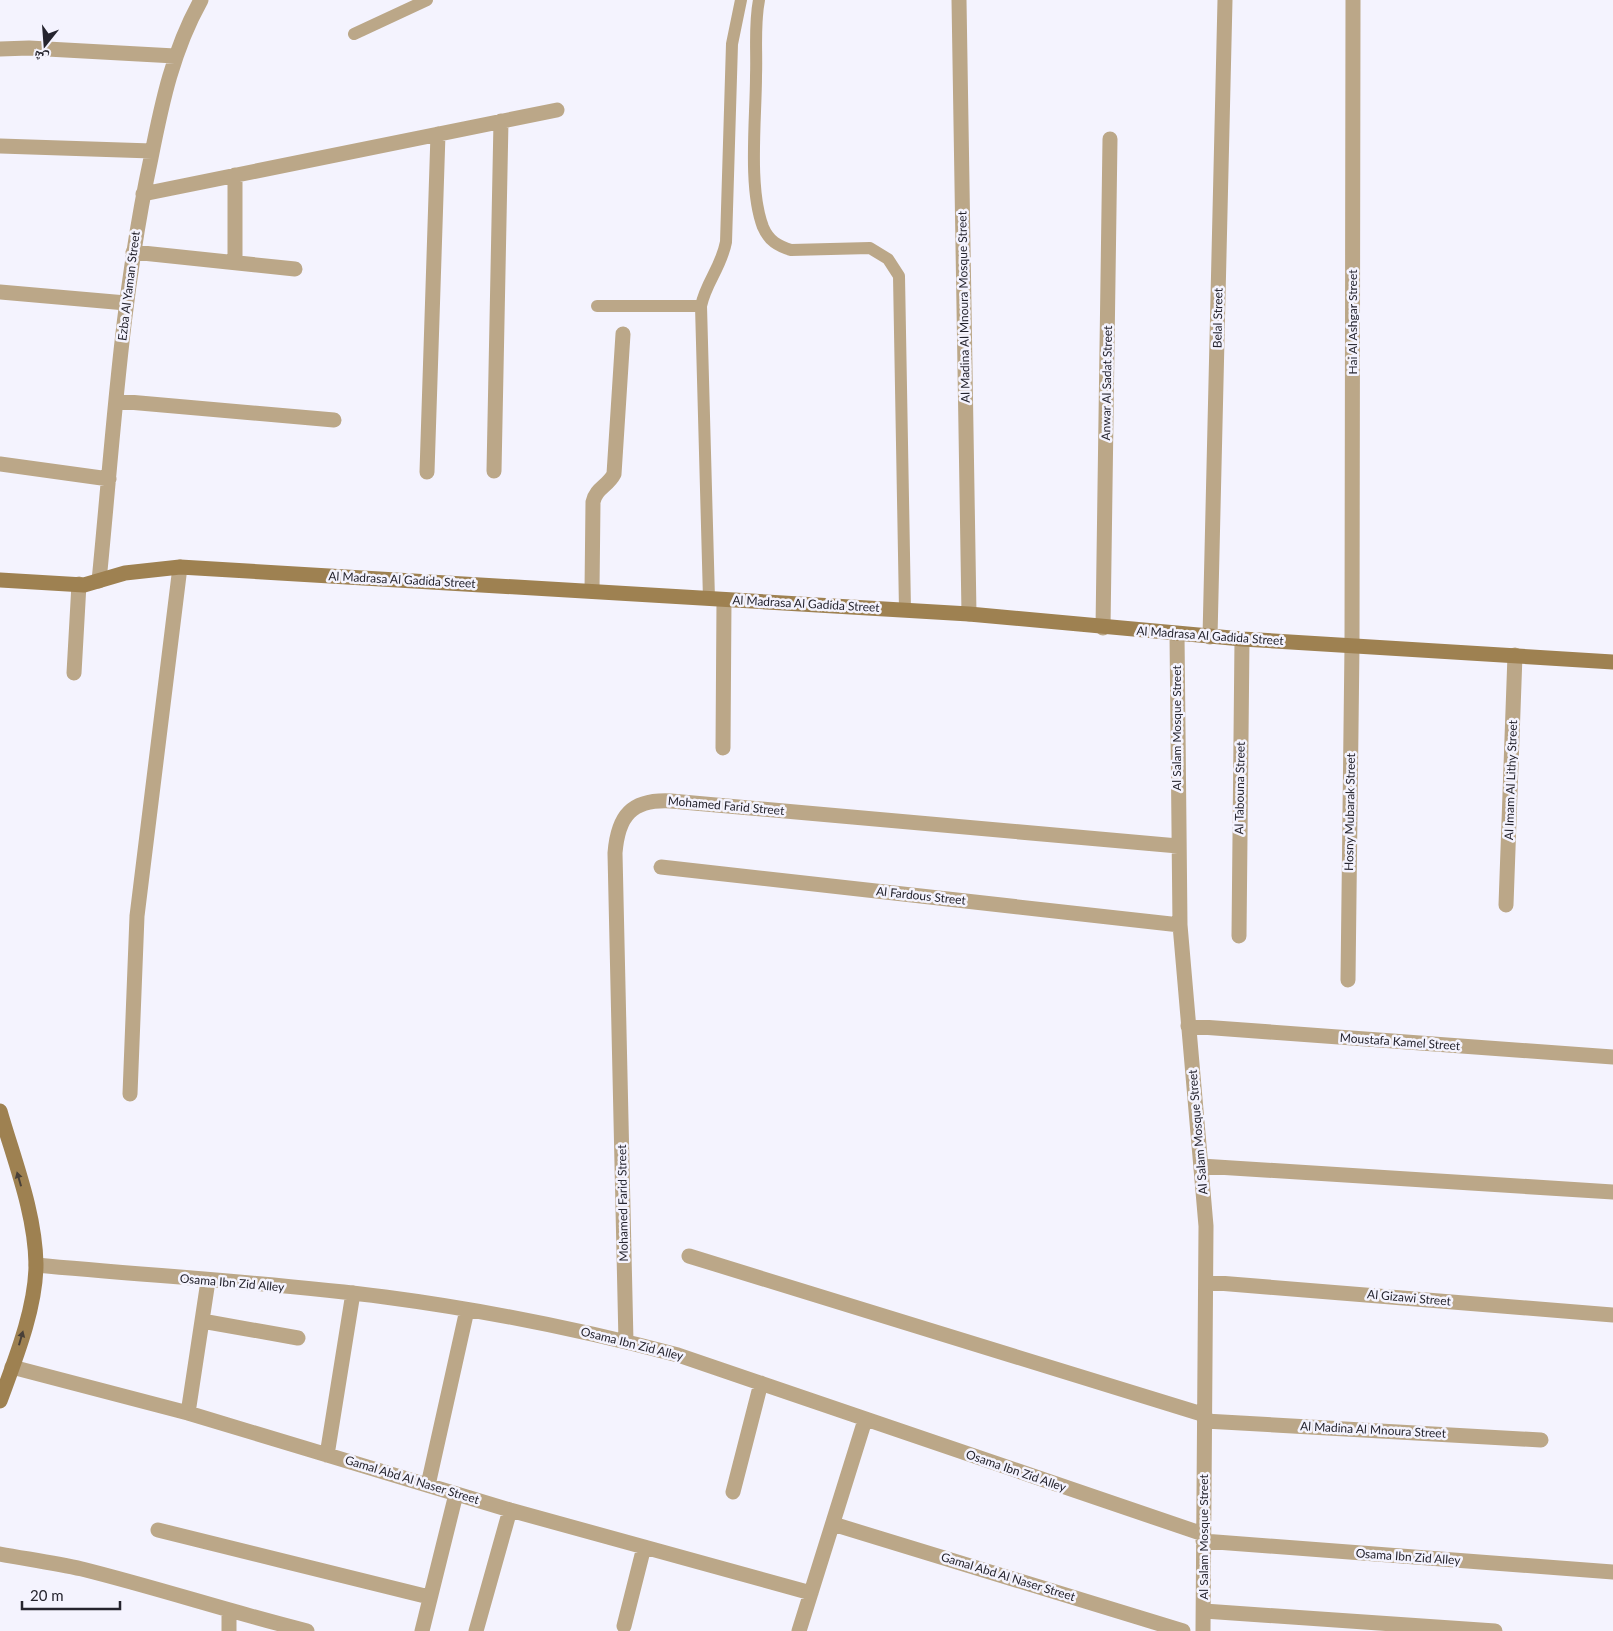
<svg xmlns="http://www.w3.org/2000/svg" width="1613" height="1631" font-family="Lato,'Noto Naskh Arabic',sans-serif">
  <rect width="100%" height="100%" fill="#f4f3fe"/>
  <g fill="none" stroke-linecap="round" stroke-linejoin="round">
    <path stroke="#bba788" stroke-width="12" d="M759,0C754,25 757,51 756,76C756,118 748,188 763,227C769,241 778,246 791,250L870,248L888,259L899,276L905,610
      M354,34L427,0
      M597,306H701
      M709,599L701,306C706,282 721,268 726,242L732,44L741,0"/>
    <path stroke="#bba788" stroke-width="15" d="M959,0L969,614
      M0,49L29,48L175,56
      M0,146L152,151
      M235,175V262
      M143,194L557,110
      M133,252L295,269
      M0,292L126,303
      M117,401L334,420
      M0,464L109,479
      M494,471L501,121
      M427,472L438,134
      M99,581C113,440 121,297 151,158C162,102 173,50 201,0
      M592,591L593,502C596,488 608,486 614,474L623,334
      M1103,628L1110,139
      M1177,634L1180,925L1206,1226L1203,1631
      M1210,637L1225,0
      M74,673L79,584
      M723,748L724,600
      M661,867L1180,925
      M1506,905L1515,655
      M1239,936L1242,639
      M1348,980L1352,645L1353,0
      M1188,1026L1613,1057
      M130,1094L137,916L180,567
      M1201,1166L1613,1192
      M689,1256L1205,1415
      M36,1265C152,1276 270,1282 385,1297C484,1310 582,1330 678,1355L1203,1534
      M1206,1282L1613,1315
      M202,1321L298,1338
      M626,1342L615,853C618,816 631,799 671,801L1178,846
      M12,1367L188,1413L510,1510L811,1593
      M188,1413L208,1281
      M1205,1421L1541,1440
      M327,1455L353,1293
      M428,1485L467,1310
      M733,1492L761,1383
      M833,1524L1183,1631
      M158,1530L429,1597
      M1203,1541L1613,1572
      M0,1554C27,1559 55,1563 82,1569C158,1588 231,1612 307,1631
      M229,1611V1631
      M1204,1611L1495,1631
      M624,1626L644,1547
      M422,1631L456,1494
      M476,1631L510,1510
      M799,1631L865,1420"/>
    <path stroke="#9e8151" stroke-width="15" d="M0,580L84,585L125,573L180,567L969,614L1242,639L1613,662
      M0,1111C14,1160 35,1212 36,1264C36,1308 15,1360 0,1401"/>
  </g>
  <defs><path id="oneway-solid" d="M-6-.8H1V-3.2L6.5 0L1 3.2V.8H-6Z" transform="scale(1.25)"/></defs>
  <g fill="#494038">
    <use href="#oneway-solid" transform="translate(19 1179) rotate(-106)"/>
    <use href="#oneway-solid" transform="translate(21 1338) rotate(-74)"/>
  </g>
  <g text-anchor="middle" stroke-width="5" stroke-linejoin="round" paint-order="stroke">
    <g font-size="12" fill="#25242e" stroke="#f4f3fe">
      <text transform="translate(129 286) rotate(-83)" y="4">Ezba Al Yaman Street</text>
      <text transform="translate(964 307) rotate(-91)" y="4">Al Madina Al Mnoura Mosque Street</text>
      <text transform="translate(1218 318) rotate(-89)" y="4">Belal Street</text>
      <text transform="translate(1353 322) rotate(-90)" y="4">Hai Al Ashgar Street</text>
      <text transform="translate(1107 383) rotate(-89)" y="4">Anwar Al Sadat Street</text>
      <text transform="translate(402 580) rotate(3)" y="4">Al Madrasa Al Gadida Street</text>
      <text transform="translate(806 604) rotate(3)" y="4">Al Madrasa Al Gadida Street</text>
      <text transform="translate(1210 636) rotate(4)" y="4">Al Madrasa Al Gadida Street</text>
      <text transform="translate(1177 728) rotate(-90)" y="4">Al Salam Mosque Street</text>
      <text transform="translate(1511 780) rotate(-88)" y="4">Al Imam Al Lithy Street</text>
      <text transform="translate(1240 788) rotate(-89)" y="4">Al Tabouna Street</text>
      <text transform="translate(726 806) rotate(5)" y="4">Mohamed Farid Street</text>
      <text transform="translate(1350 812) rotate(-89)" y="4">Hosny Mubarak Street</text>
      <text transform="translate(921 896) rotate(6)" y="4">Al Fardous Street</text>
      <text transform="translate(1400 1042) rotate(4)" y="4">Moustafa Kamel Street</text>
      <text transform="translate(1198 1132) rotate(-95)" y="4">Al Salam Mosque Street</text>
      <text transform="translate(623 1203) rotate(-91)" y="4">Mohamed Farid Street</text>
      <text transform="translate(232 1283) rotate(5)" y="4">Osama Ibn Zid Alley</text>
      <text transform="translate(1409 1298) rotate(5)" y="4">Al Gizawi Street</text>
      <text transform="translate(632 1344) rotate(14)" y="4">Osama Ibn Zid Alley</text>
      <text transform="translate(1373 1430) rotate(3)" y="4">Al Madina Al Mnoura Street</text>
      <text transform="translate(1016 1471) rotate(19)" y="4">Osama Ibn Zid Alley</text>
      <text transform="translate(412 1480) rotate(17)" y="4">Gamal Abd Al Naser Street</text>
      <text transform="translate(1204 1537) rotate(-90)" y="4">Al Salam Mosque Street</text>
      <text transform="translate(1408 1557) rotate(4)" y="4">Osama Ibn Zid Alley</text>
      <text transform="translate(1008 1577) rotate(17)" y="4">Gamal Abd Al Naser Street</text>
    </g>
  </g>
  <g transform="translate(45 45) rotate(197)" stroke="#f4f3fe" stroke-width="4" paint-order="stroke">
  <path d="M0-4L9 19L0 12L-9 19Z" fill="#25242e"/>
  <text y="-8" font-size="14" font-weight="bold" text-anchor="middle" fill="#25242e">ش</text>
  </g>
  <path d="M22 1601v8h98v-8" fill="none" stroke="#25242e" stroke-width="2.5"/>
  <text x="30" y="1601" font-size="15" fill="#25242e" stroke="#f4f3fe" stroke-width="4" paint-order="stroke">20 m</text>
</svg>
